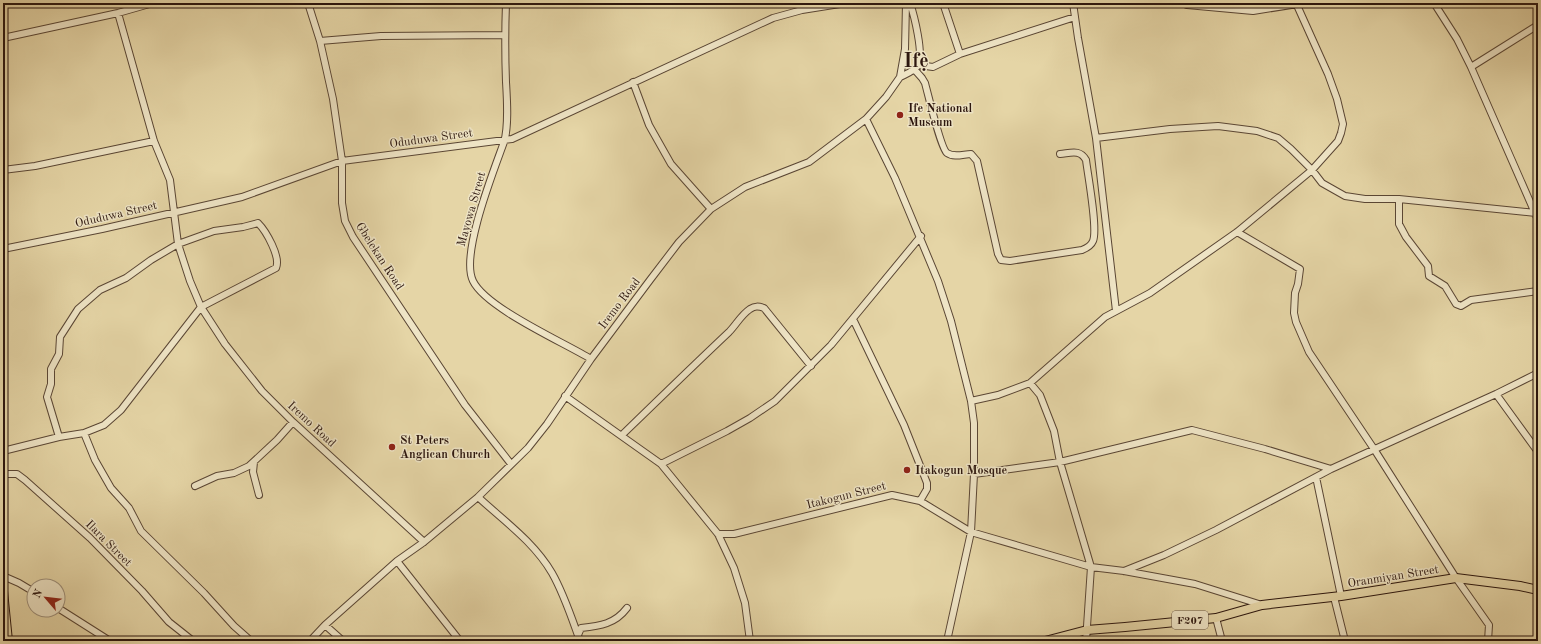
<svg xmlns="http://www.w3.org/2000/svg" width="1541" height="644" font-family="'Old Standard TT',serif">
  <rect width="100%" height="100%" fill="#e5d5a6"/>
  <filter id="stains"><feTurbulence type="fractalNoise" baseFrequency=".005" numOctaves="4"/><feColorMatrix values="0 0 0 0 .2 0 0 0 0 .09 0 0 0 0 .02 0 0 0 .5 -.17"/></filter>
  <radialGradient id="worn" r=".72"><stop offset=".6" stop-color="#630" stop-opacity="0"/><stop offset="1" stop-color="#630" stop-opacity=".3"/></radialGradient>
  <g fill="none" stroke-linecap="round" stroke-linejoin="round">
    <g stroke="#5a4634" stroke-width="8">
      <path id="minor" d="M308,3L320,41L333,99L342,161V203L345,221L353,237L465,405L511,464
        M506,3C505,29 505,55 506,82C507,99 509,126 504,142C494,170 460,255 473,281C486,308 563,342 591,359
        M943,3L960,54L1075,17
        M1073,3L1078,38L1096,138L1116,311
        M1182,3L1187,5L1253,11L1304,3
        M1434,3L1457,39L1471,67L1538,220
        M118,13L154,141L170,180L178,244L190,281L201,307L225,344L262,391L293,422L424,542
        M3,38L118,13L153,3
        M320,41L381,36L505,35
        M918,65L933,67L960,54
        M1471,67L1538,25
        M914,69L922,78L925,83C928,94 941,149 947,153C954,158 964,154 971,154L977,161L998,254L1001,260L1010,261L1082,250C1087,248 1091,246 1093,241C1098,229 1088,176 1086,160C1080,149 1071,153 1060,154
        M900,77C906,74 915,71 918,65C924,54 914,15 910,3
        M633,82L649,125L671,164L711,209
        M866,119L895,178L938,281L951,321L971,401L974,423V474L971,532L947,641
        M1096,138L1170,129L1218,126L1257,131L1278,138L1291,149L1312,170L1322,183L1345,196L1365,199H1399L1536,213
        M3,170L35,166L154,141
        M1399,199V224L1406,237L1428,266L1429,276L1445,286L1456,304L1461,306L1471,300L1538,291
        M1237,232L1300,269L1298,284L1295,293L1294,313L1296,322L1309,352L1374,449L1456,578L1489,625L1488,641
        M3,249L102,229L242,197L342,161L512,139L773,18L802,10L846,3
        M853,319L904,425L927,483V489L920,501
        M1030,383L1040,395L1054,431L1060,462L1091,567L1086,641
        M1496,394L1538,452
        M565,396L661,464L718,534L734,568L745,603L750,641
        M971,401L998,395L1030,383L1105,317L1150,293L1237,232L1312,170L1338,141L1341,133L1343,124L1337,99L1328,74L1296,3
        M84,433L95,460L111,488L129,508L141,531L204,593L234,626L251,641
        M622,435C657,401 693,366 729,332C736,325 741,315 750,309C755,306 758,306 764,308L811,366
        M3,451L59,437L84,433L104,425L121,410L201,307L276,268C281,257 266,231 258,223L243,227L214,231L178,244L151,260L126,278L100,290L78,309L60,337L59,354L51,369V384L47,397L59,437
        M254,462L253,472L259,495
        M661,464L727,431L750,418L775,401L831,345L921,236
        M3,474H17L25,480L90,538L142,591L169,622L193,641
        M974,474L1060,462L1192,430L1265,449L1331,469
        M1316,477L1341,596
        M195,486L217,476L234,473L249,466L277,440L293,422
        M478,497C504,521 534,542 552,573C564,594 572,619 580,641
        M718,534H734L892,495L920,501L971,532L1091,567L1124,571L1195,584L1262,605
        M397,561L460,641
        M1124,571L1164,555L1216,530L1331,469L1496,394L1538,373
        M3,576L19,583L34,592
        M1334,597L1345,641
        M58,608L110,641
        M1216,618L1222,641
        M325,625L343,641
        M578,635L581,628C600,626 615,624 627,608
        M310,641L325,625L397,561L424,542L478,497L528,448L547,424L591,359L650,280L679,242L711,209L745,187L809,162L866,119L886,97L900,77L905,49L906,3"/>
    </g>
    <g stroke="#2c160e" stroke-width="10">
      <path id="major" d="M3,591L8,641
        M1045,641L1087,630L1125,627L1216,618L1262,605L1341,596L1456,578L1520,586L1538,590"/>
    </g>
    <use href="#minor" stroke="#eee4c5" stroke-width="6"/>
    <use href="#major" stroke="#e5d5a6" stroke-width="8"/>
  </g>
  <g fill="#8f2418" stroke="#eee4c5" stroke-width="1.5">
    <circle cx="900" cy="115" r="4"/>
    <circle cx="392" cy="447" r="4"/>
    <circle cx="907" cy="470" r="4"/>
  </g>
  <g text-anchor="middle" stroke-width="3" stroke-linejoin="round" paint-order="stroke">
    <rect fill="#eee4c5" stroke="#665445" stroke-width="1" x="1172" y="611" width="36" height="18" rx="3"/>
    <g font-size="11" font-weight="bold" fill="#2c160e">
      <text x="1190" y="624">F207</text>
    </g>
    <g font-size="12" font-weight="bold" fill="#2c160e" stroke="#eee4c5" text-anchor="start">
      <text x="908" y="112">Ife National<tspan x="908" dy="14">Museum</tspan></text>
      <text x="400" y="444">St Peters<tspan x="400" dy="14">Anglican Church</tspan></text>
      <text x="915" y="474">Itakogun Mosque</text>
    </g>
    <g font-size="12" fill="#2c160e" stroke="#eee4c5">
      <text transform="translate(431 138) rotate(-8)" y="4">Oduduwa Street</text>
      <text transform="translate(471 209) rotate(-74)" y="4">Mayowa Street</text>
      <text transform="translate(116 214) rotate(-13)" y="4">Oduduwa Street</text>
      <text transform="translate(380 256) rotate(57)" y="4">Gbelekan Road</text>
      <text transform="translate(619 303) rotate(-53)" y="4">Iremo Road</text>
      <text transform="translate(312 424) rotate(43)" y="4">Iremo Road</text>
      <text transform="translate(846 495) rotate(-14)" y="4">Itakogun Street</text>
      <text transform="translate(109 543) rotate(45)" y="4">Ilara Street</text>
      <text transform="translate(1393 576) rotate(-9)" y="4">Oranmiyan Street</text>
    </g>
    <g font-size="20" font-weight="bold" fill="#2c160e" stroke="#eee4c5">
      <text x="916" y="67">Ifẹ̀</text>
    </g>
  </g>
  <rect width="1541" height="644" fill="none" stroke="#e5d5a6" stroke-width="16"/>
  <rect x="4" y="4" width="1533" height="636" fill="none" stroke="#2c160e" stroke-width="2"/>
  <rect x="8" y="8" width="1525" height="628" fill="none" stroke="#2c160e"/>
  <g transform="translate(46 598) rotate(298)"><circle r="19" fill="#eee4c5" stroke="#a0927c"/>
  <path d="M0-3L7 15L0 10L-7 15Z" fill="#8f2418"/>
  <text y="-6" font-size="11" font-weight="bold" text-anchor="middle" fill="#2c160e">N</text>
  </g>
  <rect width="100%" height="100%" filter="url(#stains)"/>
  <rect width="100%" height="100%" fill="url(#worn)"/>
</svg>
